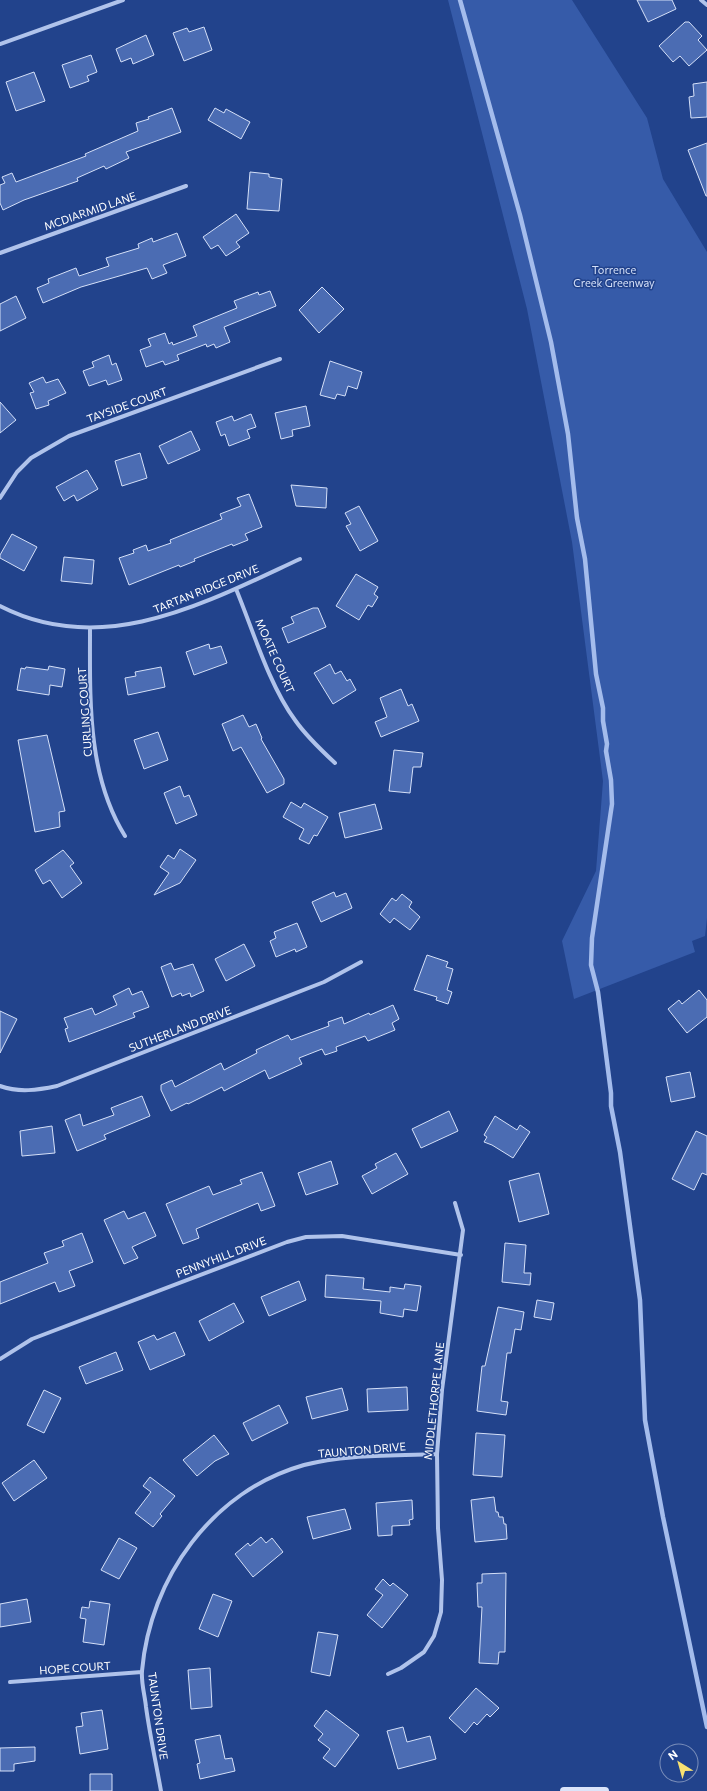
<svg xmlns="http://www.w3.org/2000/svg" width="707" height="1791" font-family="Commissioner,sans-serif">
  <rect width="100%" height="100%" fill="#22438c"/>
  <path fill="#365ba9" d="M448,0H572L647,118L663,179L707,252V918L705,936L692,941L695,952L574,999L562,941L596,871L603,781L572,542L527,309Z"/>
  <g fill="none" stroke-linecap="round" stroke-linejoin="round">
    <path stroke="#a4bcec" stroke-width="4.5" d="M460,0L520,215L551,342L568,434L577,518L585,559L596,674L603,708V721L607,744L606,751L611,780L612,804L592,938L591,965L598,992L611,1093V1106L620,1152L640,1300L645,1420L663,1517L707,1727"/>
  </g>
  <path fill="#4b6cb3" stroke="#d5e0f8" d="M637,0H672L676,9L648,22Z
    M685,22H689L702,36L698,40L707,50L689,66L680,56L673,62L659,46Z
    M204,27L212,50L184,61L173,33L187,28L189,32Z
    M146,35L154,55L133,64L131,58L121,62L116,49Z
    M91,55L97,72L87,76L89,81L70,88L62,65Z
    M34,72L45,101L16,111L6,82Z
    M707,82V117L691,118L689,97L694,96L693,84Z
    M172,108L181,132L126,152L129,158L106,169L104,166L77,178L78,181L24,200L3,210L0,203V185L5,183L2,177L12,173L16,182L86,156L85,154L138,131L136,123L149,119L148,117Z
    M215,108L224,113L226,109L250,122L241,139L208,120Z
    M707,143V196H706L688,150Z
    M250,172L269,174V177L282,179L279,211L247,209Z
    M236,214L249,233L236,242L240,247L226,256L218,245L211,249L203,237Z
    M177,233L186,256L163,265L167,273L152,279L147,268L81,287L43,303L37,288L49,283L48,279L76,268L79,276L109,266L106,258L139,248L138,244L152,238L153,242Z
    M322,287L344,309L319,333L299,310Z
    M270,291L276,306L224,327L230,342L216,348L214,344L207,347L206,344L177,355L179,360L165,365L163,361L146,367L140,350L151,346L148,339L165,333L169,344L172,342L173,345L197,336L193,326L237,308L234,301L258,292L259,295Z
    M16,296L26,318L0,331V304Z
    M109,355L112,365L116,363L122,380L108,385L106,380L89,386L83,371L94,367L92,362Z
    M330,361L362,372L357,389L348,386L345,396L337,394L335,399L320,395Z
    M43,377L46,383L58,379L66,393L48,401L49,405L36,409L30,393L34,392L29,383Z
    M0,402L16,420L0,433Z
    M306,406L310,426L292,430L293,436L281,439L275,413Z
    M251,414L256,427L247,430L250,438L229,446L225,434L221,436L216,422L232,416L234,421Z
    M191,431L200,450L168,464L159,446Z
    M140,453L147,478L122,486L115,461Z
    M87,470L98,489L77,501L74,495L64,501L56,487Z
    M291,485L327,488L326,508L296,506Z
    M249,494L262,527L245,534L248,540L233,546L232,544L194,559L195,561L180,567L179,565L129,585L119,558L134,553L133,550L146,545L148,551L171,543L170,540L222,519L220,514L241,506L237,498Z
    M359,506L378,541L360,551L346,526L351,524L345,513Z
    M12,534L37,547L24,571L0,558V555Z
    M64,557L94,560L92,584L61,581Z
    M356,574L378,587L374,594L378,597L372,607L368,605L359,620L336,606Z
    M313,608H318L326,627L288,643L282,628L294,623L291,617Z
    M209,644L210,649L221,646L227,663L194,675L186,652Z
    M330,664L335,674L341,671L347,681L350,679L356,690L333,704L314,673Z
    M49,666L65,669L62,687L50,685L49,695L17,690L21,668L25,669L26,667L48,670Z
    M161,667L165,687L128,695L125,678L136,676L135,672Z
    M401,689L408,706L412,704L419,721L381,737L375,722L387,717L380,698Z
    M243,715L249,727L256,724L262,738L261,739L284,779V784L267,793L241,747L233,751L222,724Z
    M158,732L168,760L144,769L134,740Z
    M47,735L65,811L59,812L60,827L35,832L18,740Z
    M394,750L423,753L421,767H413L410,793L389,791Z
    M180,786L184,797L189,795L197,815L176,824L164,793Z
    M291,802L301,808L304,803L328,817L317,836L314,835L309,844L299,839L304,829L283,817Z
    M375,804L382,829L345,838L339,813Z
    M180,849L196,860L180,883L154,895L169,873L160,867L168,855L174,859Z
    M63,850L74,863L70,866L82,883L62,898L50,880L43,884L35,870Z
    M334,892L336,897L346,893L352,908L321,922L312,902Z
    M402,894L412,902L409,907L420,917L410,930L394,918L390,923L380,914L392,898L396,901Z
    M297,923L307,947L296,952L295,949L276,957L270,941L276,938L274,932Z
    M244,944L255,966L226,981L215,959Z
    M427,955L448,962L446,967L453,969L447,990L452,992L448,1004L436,1000L437,997L414,990Z
    M171,963L174,970L193,964L204,991L191,997L190,993L182,996L181,993L172,997L161,967Z
    M129,988L132,995L142,991L149,1007L133,1013L135,1017L69,1042L65,1029L68,1028L64,1018L92,1008L95,1015L117,1005L113,996Z
    M699,990L707,1000V1017L687,1033L668,1009L679,1000L682,1004Z
    M393,1005L399,1019L392,1023L395,1030L368,1041L365,1036L336,1047L337,1051L325,1055L322,1049L299,1058L302,1064L269,1079L265,1070L224,1091L222,1087L188,1104L187,1103L171,1111L161,1090V1085L172,1080L175,1087L221,1063L224,1070L257,1053L256,1050L288,1035L291,1040L329,1026L328,1022L342,1017L344,1024L369,1013L370,1015Z
    M0,1011L17,1019L0,1053Z
    M690,1072L695,1097L671,1102L666,1077Z
    M142,1096L150,1116L104,1135L106,1139L77,1151L65,1120L80,1114L83,1126L114,1115L111,1108Z
    M449,1111L458,1131L421,1148L412,1129Z
    M495,1116L517,1130L520,1125L530,1132L513,1158L492,1145L484,1142L487,1137L484,1135Z
    M52,1126L55,1153L22,1156L20,1131Z
    M696,1131L707,1136V1175L702,1173L694,1190L672,1179Z
    M396,1153L408,1174L372,1194L362,1176L377,1168L375,1164Z
    M331,1161L338,1184L306,1195L298,1173Z
    M262,1172L275,1206L261,1211L258,1203L222,1218L196,1229L199,1238L183,1244L166,1204L209,1186L213,1195L242,1184L240,1180Z
    M539,1173L549,1214L519,1222L509,1181Z
    M124,1211L128,1219L145,1212L156,1236L132,1247L138,1258L124,1264L104,1220Z
    M82,1233L93,1262L69,1271L75,1286L59,1292L55,1282L0,1304V1282L48,1263L44,1253L64,1246L62,1241Z
    M505,1243L526,1245L524,1273H531L530,1285L502,1282Z
    M326,1275L364,1278L363,1289L390,1292V1287L404,1289L405,1284L421,1286L417,1311L404,1309L403,1317L380,1313L381,1301L325,1297Z
    M299,1281L306,1300L269,1316L261,1297Z
    M537,1300L554,1303L551,1320L534,1317Z
    M234,1303L244,1322L209,1341L199,1321Z
    M498,1307L524,1312L521,1330L515,1329L511,1353H507L501,1401L508,1402L506,1415L477,1411L482,1366H485Z
    M175,1332L185,1355L150,1370L138,1342L154,1335L157,1340Z
    M116,1352L123,1370L86,1384L79,1367Z
    M407,1387L408,1410L368,1412L367,1389Z
    M342,1388L348,1410L312,1419L306,1397Z
    M44,1390L61,1398L44,1433L27,1425Z
    M279,1405L288,1423L252,1441L243,1423Z
    M476,1433L505,1435L502,1477L473,1475Z
    M214,1435L229,1454L215,1461L197,1476L183,1460Z
    M34,1460L47,1478L14,1501L2,1483Z
    M150,1477L175,1496L160,1514L162,1516L153,1527L135,1513L151,1492L143,1486Z
    M494,1497L496,1512H498L499,1517H503L504,1524H506L507,1539L475,1542L471,1500Z
    M412,1500L413,1519L409,1520L410,1525L392,1526V1535L378,1536L376,1503Z
    M345,1509L351,1529L313,1539L307,1517Z
    M261,1537L266,1543L272,1538L283,1552L253,1577L235,1554L248,1543L250,1546Z
    M119,1538L137,1548L119,1579L101,1570Z
    M506,1573L505,1652H499L498,1664L479,1663L482,1607H478L477,1583H482V1574Z
    M383,1579L390,1586L393,1583L408,1595L382,1628L367,1615L383,1595L375,1589Z
    M213,1594L232,1601L218,1637L199,1629Z
    M27,1599L31,1622L0,1627V1604Z
    M90,1601L110,1604L104,1645L83,1642L86,1619L80,1618L82,1607L89,1608Z
    M318,1632L338,1635L330,1676L311,1672Z
    M210,1668L212,1707L191,1709L188,1670Z
    M476,1688L499,1708L490,1717L487,1714L477,1725L474,1722L465,1733L449,1718Z
    M102,1710L108,1749L80,1754L76,1727L83,1726L81,1713Z
    M326,1710L359,1735L335,1767L323,1758L330,1749L318,1740L323,1734L314,1726Z
    M403,1727L407,1742L430,1736L436,1759L398,1769L387,1731Z
    M220,1735L225,1759L232,1758L235,1771L200,1779L197,1764L200,1763L195,1740Z
    M35,1747V1761L14,1764V1771H0V1748Z
    M90,1774H112V1791H90Z"/>
  <g fill="none" stroke-linecap="round" stroke-linejoin="round">
    <path stroke="#b0c3eb" stroke-width="4" d="M701,0L707,5
      M0,44L123,0
      M0,253L186,186
      M0,498L17,472L31,458L69,436L280,359
      M236,589C253,630 269,685 295,720C306,736 321,750 335,763
      M0,606C103,659 205,603 300,559
      M90,629C90,699 87,775 125,836
      M0,1086C19,1093 38,1090 57,1086L324,982L361,962
      M0,1359L32,1339L287,1242L306,1237L342,1236L461,1255
      M388,1674L401,1668L424,1652L434,1636L441,1612L442,1580L438,1528L437,1454L442,1390L463,1230L455,1203
      M10,1682L142,1672
      M161,1791C156,1763 150,1736 146,1707C145,1696 141,1683 142,1671C150,1578 212,1491 304,1465C346,1454 393,1456 437,1454"/>
    <path stroke="#dbe4f9" stroke-width="8" d="M564,1791H605"/>
  </g>
  <g text-anchor="middle" stroke-width="3" stroke-linejoin="round" paint-order="stroke">
    <g font-size="11" fill="#fff" stroke="#22438c">
      <text transform="translate(90 211) rotate(-19)" y="4">MCDIARMID LANE</text>
      <text transform="translate(127 405) rotate(-20)" y="4">TAYSIDE COURT</text>
      <text transform="translate(206 589) rotate(-22)" y="4">TARTAN RIDGE DRIVE</text>
      <text transform="translate(275 656) rotate(66)" y="4">MOATE COURT</text>
      <text transform="translate(85 712) rotate(-94)" y="4">CURLING COURT</text>
      <text transform="translate(180 1029) rotate(-21)" y="4">SUTHERLAND DRIVE</text>
      <text transform="translate(221 1257) rotate(-21)" y="4">PENNYHILL DRIVE</text>
      <text transform="translate(434 1401) rotate(-84)" y="4">MIDDLETHORPE LANE</text>
      <text transform="translate(362 1450) rotate(-5)" y="4">TAUNTON DRIVE</text>
      <text transform="translate(75 1668) rotate(-4)" y="4">HOPE COURT</text>
      <text transform="translate(158 1716) rotate(82)" y="4">TAUNTON DRIVE</text>
    </g>
    <g font-size="11" fill="#d5e0f8" stroke="#22438c">
      <text x="614" y="274">Torrence<tspan x="614" dy="13">Creek Greenway</tspan></text>
    </g>
  </g>
  <g transform="translate(679 1763) rotate(323)"><circle r="19" fill="#22438c" stroke="#7a8eba"/>
  <path d="M0-3L7 15L0 10L-7 15Z" fill="#f7e172"/>
  <text y="-6" font-size="11" font-weight="bold" text-anchor="middle" fill="#ffffff">N</text>
  </g>
</svg>
